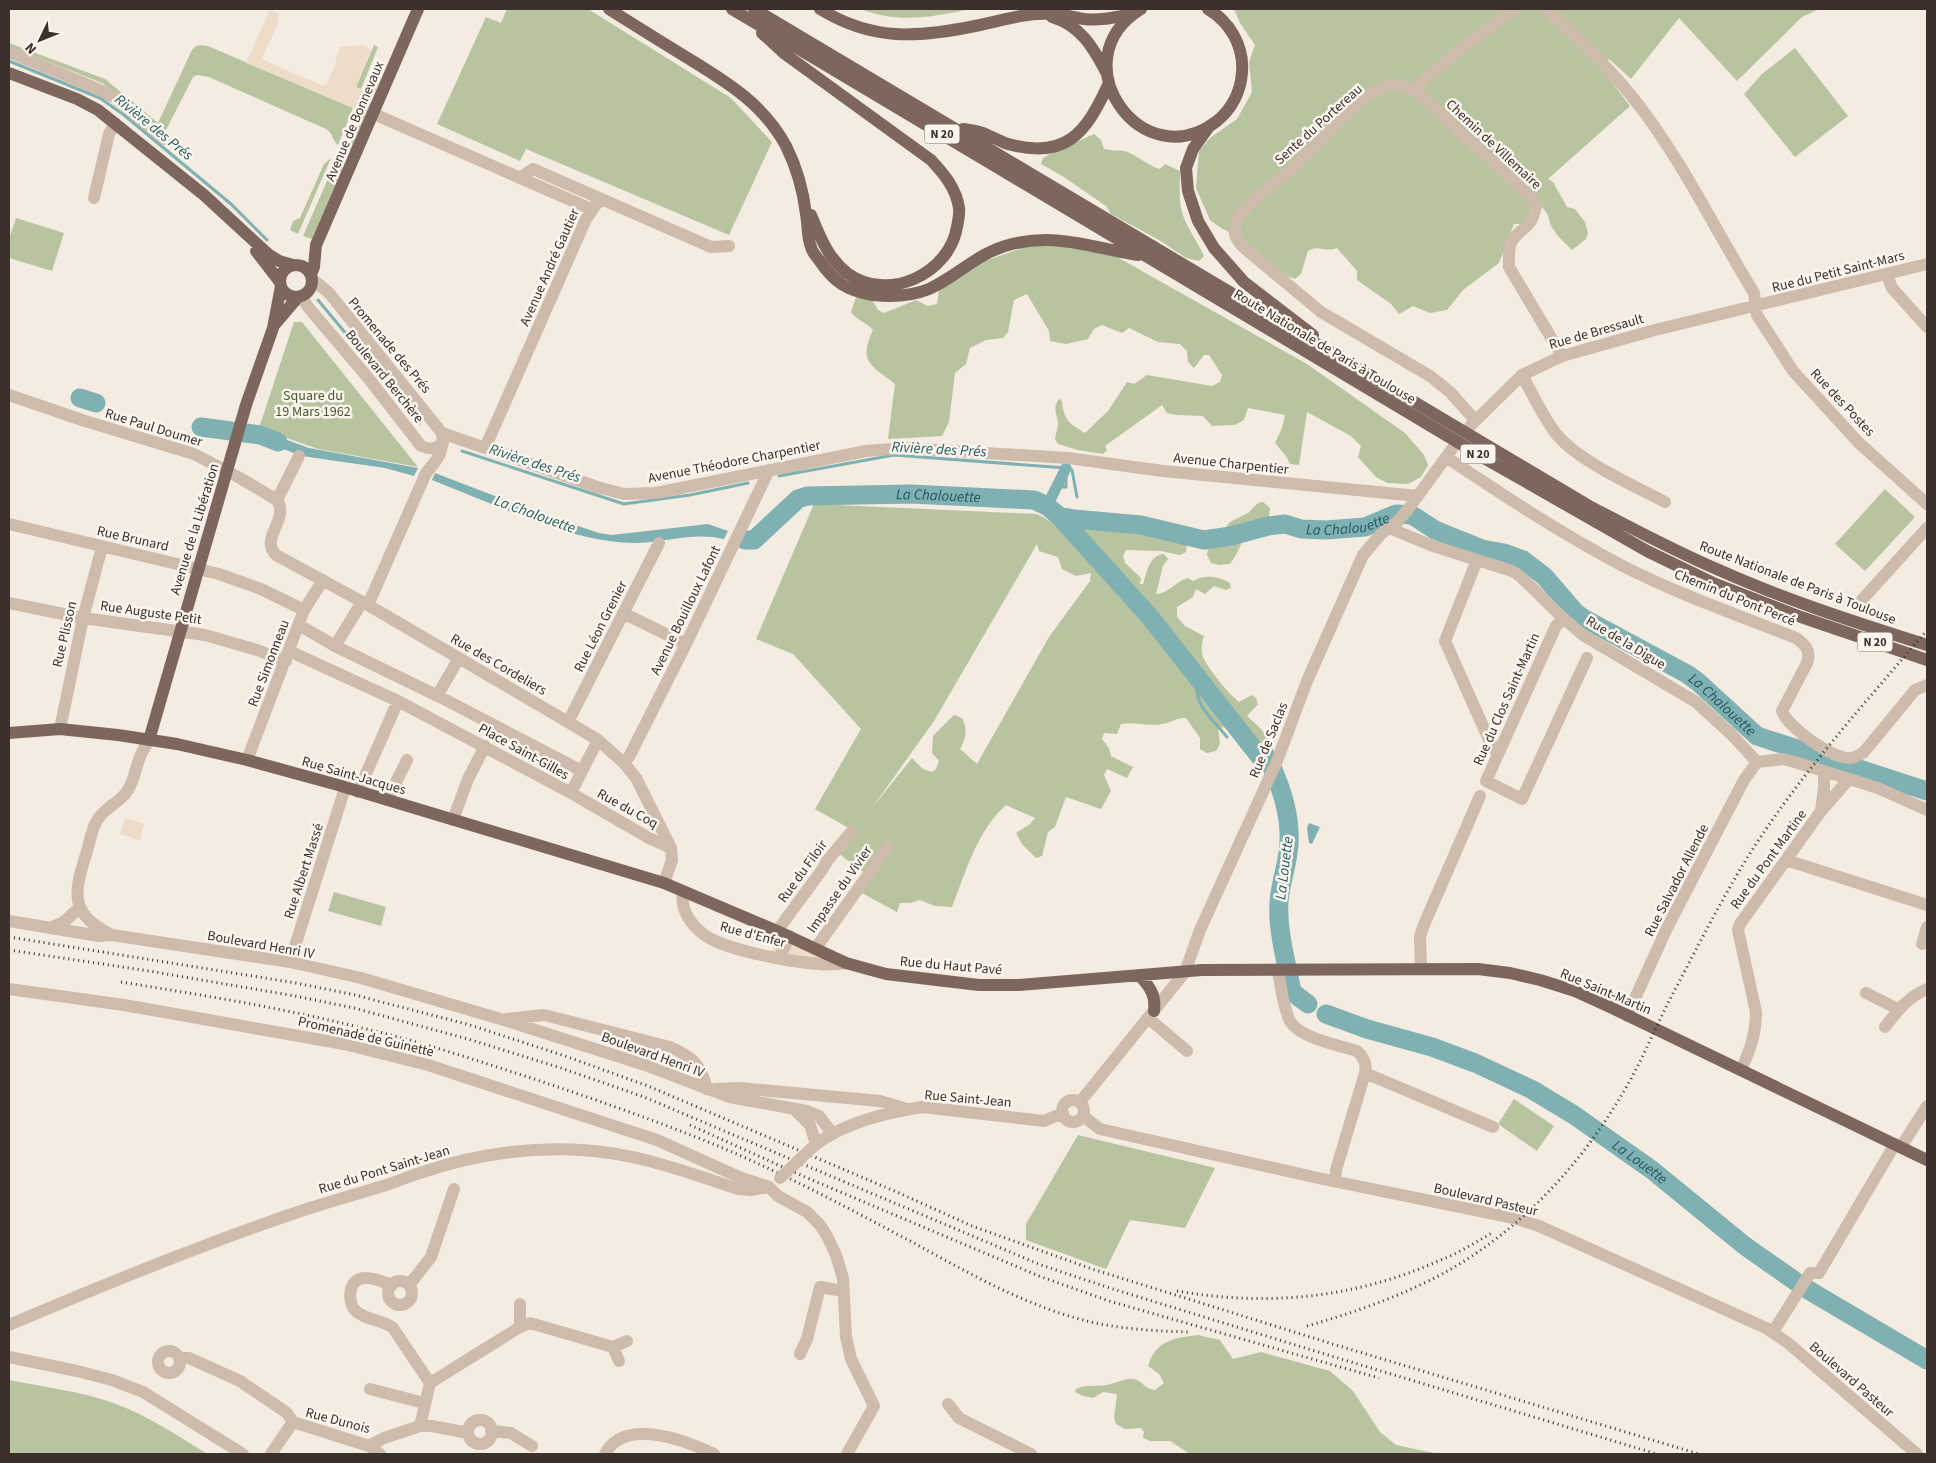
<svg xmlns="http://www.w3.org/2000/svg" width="1936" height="1463" font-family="'Source Sans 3',sans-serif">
  <rect width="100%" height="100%" fill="#f4ebe1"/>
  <path fill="#b8c4a0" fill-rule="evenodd" d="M507,9H588L731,98L772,142L729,235L526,149L520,161L437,124L486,17L501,23Z
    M861,9H970C934,17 896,24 861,9Z
    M1234,9H1819L1802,17L1737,81L1679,18L1631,79L1609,59L1601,68L1630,106L1548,179L1553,182L1567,207L1575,209L1585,222L1588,233L1586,239L1572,250L1558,236L1551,226L1547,213L1536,200L1527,220L1523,224H1514L1499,263L1463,290L1447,310L1430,313L1413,306L1399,314L1391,304L1357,280V271L1337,248C1324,253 1319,244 1308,251L1301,274L1295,279L1287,276L1241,238L1221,228L1210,220L1196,188L1199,151L1210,138L1237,119L1252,92L1249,62L1255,45L1240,23Z
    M9,43L105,79L158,123L191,52C195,44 200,45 208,46L353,108L338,145C333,142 333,133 326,129L209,77L197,75L193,77L164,134L102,83L9,46Z
    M374,45L378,47L361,89L356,87Z
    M1795,48L1848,116L1795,157L1744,94L1762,74Z
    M379,60V81L374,95L366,92Z
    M362,100L371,103L350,151L341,147Z
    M1094,134L1101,140L1104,149C1113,151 1118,150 1124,151C1137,154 1147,166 1160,169L1165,164L1180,171C1180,186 1178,204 1184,218C1189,231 1198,242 1204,256L1199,261L1186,258L1159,240L1111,214L1106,206L1064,177L1041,164L1043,158L1050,154Z
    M331,158L298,234L290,230L293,221L300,218L324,164Z
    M337,158L343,167L312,239L303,236Z
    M16,218L64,233L52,271L9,258V239Z
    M1040,242L1110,253L1307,364L1405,433L1424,455L1428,465L1421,477L1408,484L1387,483L1376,477L1358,457L1361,446L1351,436L1307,412L1299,465L1290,464L1286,456L1275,443L1282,428L1285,415L1248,408L1244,420L1235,425L1212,426L1203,416L1176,415L1167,413L1162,405L1105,446L1107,450L1103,454L1078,450L1058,444L1055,439C1056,434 1058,427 1058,423C1057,413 1052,408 1059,399L1062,401C1064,421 1069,423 1085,433L1108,411L1127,382L1134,384L1147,375L1212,386L1220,382L1222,375L1209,355H1204L1194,368L1188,362L1187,351L1180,344L1158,342L1129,328L1122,333L1102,325L1094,329L1088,339L1066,344L1050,341L1049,331L1027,294L1014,300L1008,332L1003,338L986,340L970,348L966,364L955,373L949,422L942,436L888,439L895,384C871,365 858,363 873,330C866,322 858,321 851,312L857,294L871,298L878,310L884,313L916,300L928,306L937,304L939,289L979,263Z
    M294,322H302L418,467L318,449L259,428Z
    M1885,489L1915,517L1865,571L1835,544Z
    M1263,502L1270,508L1269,517C1261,522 1251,527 1246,535C1240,544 1238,554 1230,564L1219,565L1211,563L1207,555L1208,550L1230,522L1248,513L1258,503Z
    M814,504L1037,514L1050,521L1090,528L1112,518L1138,515L1145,519L1141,534L1163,536L1183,529L1188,533L1186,552L1180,555L1161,551L1126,550L1123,556L1125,563L1141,578L1140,584H1143C1147,572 1149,555 1164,554L1168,559L1163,566L1156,594C1168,594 1176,581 1188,578L1193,581C1204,574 1219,576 1230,583L1231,588L1226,590L1214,586L1205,594L1196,589L1193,597L1177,607V617L1185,626L1204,636C1202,643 1200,652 1204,659C1210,671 1228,693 1239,702L1252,695L1256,698L1258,704L1247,716C1259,727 1273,738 1273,755L1267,759C1254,749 1237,723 1218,728L1220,744L1216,751L1207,753L1200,749V738L1186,718C1177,717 1171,723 1162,724C1148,727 1135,721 1121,724L1117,734L1104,733L1102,739L1109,748L1111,756L1133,767L1127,778L1107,769L1104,775L1111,791L1101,809L1066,797L1055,827L1048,832L1042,856L1036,858L1022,844L1016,833L1030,824L1035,818L1006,805C977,831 966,871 952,907L935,906L920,900L910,903H900L897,912L860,892L870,877L838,853L854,831L815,809L861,729L793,654L756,639ZM1037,544L1039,551L1058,557L1062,569L1076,576L1091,573L1090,581L1049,637L977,764L960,749C966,737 968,730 962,718L954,715L933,736L932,753L939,761L936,769L932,772L923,769L912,758L872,808L934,721Z
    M334,892L386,907L381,926L328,911Z
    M1514,1099L1554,1126L1537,1151L1498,1124Z
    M1078,1135L1215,1168L1185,1228L1130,1220L1106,1269L1026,1240V1224Z
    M1198,1335L1220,1340L1233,1359L1261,1352L1330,1371L1353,1391L1380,1432L1396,1445L1439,1454H1190L1170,1441H1150L1143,1438L1144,1432L1141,1428L1125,1429L1116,1424L1114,1418L1117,1394L1103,1392L1093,1398L1083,1396L1075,1392L1076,1389C1086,1384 1095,1387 1107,1385C1116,1383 1125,1378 1134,1379C1143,1381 1144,1389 1155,1390L1164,1383L1159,1374L1148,1366C1156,1340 1174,1338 1198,1335Z
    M9,1380C43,1387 80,1391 113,1403C147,1415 177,1435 207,1454H9Z"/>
  <path fill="#ecdcc8" d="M270,10L279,14L278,23L262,59L323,86L327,83L337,62L335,61L340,47L363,45L371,50L356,87L364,91L356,109L246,63Z
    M125,818L144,824L140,840L120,834Z
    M782,933L846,963L769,956Z"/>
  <path fill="#7fb0b2" d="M257,429L309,448L418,468L414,476L385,468L302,456L254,438Z
    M435,473L545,515L541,524L432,480Z
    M548,516L599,533L612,535L708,524L728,531L724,539C699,533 676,539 651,542C614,546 578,536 544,524Z
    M1309,823L1320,827L1312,844L1309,843L1307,828Z"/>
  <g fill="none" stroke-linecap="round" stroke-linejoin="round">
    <path stroke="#7fb0b2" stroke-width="3" d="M9,61L100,98L124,115L231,204L267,240
      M318,300L420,423
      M462,451L624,504L690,495L748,483
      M779,476L894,455L1066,468L1072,470L1077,497
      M1047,506L1056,487H1066V468
      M1197,675C1193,706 1209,715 1227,737"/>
    <path stroke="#7fb0b2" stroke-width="11" d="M1047,506L1066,468"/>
    <g stroke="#7fb0b2" stroke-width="19">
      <path d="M80,398L96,403"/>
      <path d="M201,427L260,435L278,442"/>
      <path d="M1059,516L1150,617L1260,757H1267C1281,785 1293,821 1288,853C1286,869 1280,885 1279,902C1277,931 1287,964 1292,992L1308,1004"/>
      <path id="s1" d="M745,540H754L798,499L807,496L911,494L1034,500L1047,506L1059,516L1074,519L1141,525L1204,540L1231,536L1268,526L1285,524L1301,529L1326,530L1365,527L1396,514L1412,515L1435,530L1482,549L1504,553L1523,560L1544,576L1575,612L1583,618L1687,674L1698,682L1757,736L1927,791"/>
      <path id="s2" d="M1326,1014L1367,1029L1432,1047L1475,1063L1531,1089L1574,1115L1652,1170L1745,1246L1805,1288L1927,1360"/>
    </g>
    <path stroke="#cdbbac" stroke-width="12" d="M1546,9C1580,40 1613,71 1641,108C1684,165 1716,231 1754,293L1757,315L1793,371L1859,443L1927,504
      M9,52L98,89L115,98L164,139
      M1414,90L1527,193L1536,204C1534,229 1518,228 1511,243C1508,251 1509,259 1509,267L1562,356
      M374,114L591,209
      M519,178L533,169L711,247L729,246
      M94,198L109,134L115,123
      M1887,275L1892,288L1927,327
      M312,279L329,293L442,433C444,452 438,459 426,473L368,605
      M301,296L308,307L369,379L421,446C431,450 435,449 443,443
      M1522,375C1533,395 1543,417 1557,435C1580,462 1633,485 1665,502
      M9,395L85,421L194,454L240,478L277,500C290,519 259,538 276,555L368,605L568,722L598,740L624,763L636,778L671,848L672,860L664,883
      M1475,420L1450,392L1430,376L1321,312L1243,247C1235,238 1232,232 1237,220C1245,203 1278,182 1293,168C1314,148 1361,92 1388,86C1397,83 1405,87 1414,90L1455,53L1514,9
      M1470,426L1522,375L1562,356L1655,330L1927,264
      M442,433L597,487L624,494L656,493L866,451L904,448L1068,458L1163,471L1418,496
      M485,448L586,219L597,203L604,200
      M1446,457C1503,495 1560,533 1621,565C1677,594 1738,615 1796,638C1806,645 1811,651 1807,663L1782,711C1788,727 1832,759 1850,758C1856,758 1859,755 1864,752L1915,690L1927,685
      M277,500L299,456
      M9,524L219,574L261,589L304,610
      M1389,528L1433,546L1512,571L1520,576L1563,618L1583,635L1696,702L1732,735L1757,762
      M1477,560L1445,641L1490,742L1498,754
      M1860,602L1927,528
      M9,603L83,618L205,635L257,650L286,661
      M623,613L686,644
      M1563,618L1556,626L1486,781L1522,799L1587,658
      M335,646L362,602
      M289,651L398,701L571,793L582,771L442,698L335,646L299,625
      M437,696L459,658
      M568,722L659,543
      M60,729L83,618L102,547
      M247,760L304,610L323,580
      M1757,762L1783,759L1798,763L1878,788L1927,810
      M624,763L629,757L686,644L769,470
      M582,771L598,740
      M358,792L398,701
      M571,793L649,838L671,848
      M387,800L407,760
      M1821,811L1824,788V771
      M453,820L468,779L485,746
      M1786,860L1927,905
      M683,891C680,909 690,925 706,936C730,952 818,969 846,963
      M9,921L99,936L112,935L290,962L361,978L504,1020L645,1065L729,1097L807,1111L819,1116L832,1133
      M52,927L64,922L80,907
      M777,931L822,870L827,861L852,831
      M110,934C67,913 75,890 87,851C90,841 92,827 98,819C105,808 118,803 126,793C134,783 135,769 140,757C142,751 146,746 149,740
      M1922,944L1927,927
      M815,949L888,847
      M779,958L790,936
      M290,962L345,788
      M1421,968L1420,937L1423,927L1480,796
      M1278,971C1281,986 1283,1007 1290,1021C1299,1038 1339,1045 1357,1051C1364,1057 1367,1064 1365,1073L1336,1170L1335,1181
      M9,989L124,1005L344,1044L428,1065L657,1140L739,1177L769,1187L778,1196L807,1212L820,1225L827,1236L836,1255L843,1278L846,1337L851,1359L874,1406L847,1454
      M1866,993L1898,1009
      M1627,1016L1667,928L1744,780L1757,762
      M1148,1018L1187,1051
      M506,1019L544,1015L670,1047C693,1057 701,1065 707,1089
      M1885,1027C1897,1011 1908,997 1927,989
      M1741,1070C1750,1050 1756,1035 1756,1012L1738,930L1740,924L1821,811L1849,779
      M1365,1073L1493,1127
      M714,1089L739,1088L880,1101L907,1109
      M1062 1111a11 11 0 1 1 22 0a11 11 0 1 1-22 0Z
      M1080,1102L1185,972L1200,930L1277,761L1307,681L1363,555L1381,534L1397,522L1409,508L1452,449
      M794,1109L810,1125L816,1144C847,1122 885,1113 922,1107L1044,1121L1063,1113
      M1083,1116L1100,1129L1318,1178L1514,1218L1539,1226L1766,1328L1788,1343L1917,1454
      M1901,1147L1927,1106
      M388 1293a12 12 0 1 1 24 0a12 12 0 1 1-24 0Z
      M392,1285C384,1282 373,1277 365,1278C348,1278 346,1303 357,1312C367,1320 382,1320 393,1328L430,1383
      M409,1285L431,1257L454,1189
      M9,1325C103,1285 198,1246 295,1213C324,1203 354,1195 383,1186C397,1182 409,1176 423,1172C473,1155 529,1147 582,1150C636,1153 687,1172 738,1189L751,1190L768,1187
      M520,1327V1304
      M1773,1332L1810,1273H1819L1895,1144
      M158 1362a11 11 0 1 1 22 0a11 11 0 1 1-22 0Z
      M800,1354L807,1339L820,1287L843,1291
      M9,1357L77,1371L112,1380L143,1392L243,1454
      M179,1358H189L240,1381L287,1413L293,1422
      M619,1361L613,1347L627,1341
      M430,1383L520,1327L530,1323L613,1347
      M370,1389L424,1403
      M948,1404L959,1418L1031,1454
      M468 1432a12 12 0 1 1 24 0a12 12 0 1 1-24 0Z
      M293,1422L369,1446L384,1438L420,1426L430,1383
      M420,1426H432L468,1433
      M491,1431L511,1433L532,1446
      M369,1446L380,1454
      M271,1454L293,1422
      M605,1454C624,1417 685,1440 714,1454"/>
    <path stroke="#7d675c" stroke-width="12" d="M609,9C634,25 660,41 686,57C725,81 763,103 786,146C797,168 803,189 806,214C808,224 807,238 811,247C812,252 816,256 819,260C834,282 847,291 873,295C892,297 912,296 929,289C958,276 978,252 1012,244C1060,233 1092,248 1138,255
      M732,9L1491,462L1647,551L1713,583L1801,617L1927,660
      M754,9L1589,506C1632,528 1674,551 1719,570C1786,600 1857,623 1927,645
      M820,9C872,41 917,38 975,26C996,22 1016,15 1038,14C1054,12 1068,16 1084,19C1100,21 1117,17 1133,14
      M1141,9C1058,60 1142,179 1217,121C1232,109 1241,91 1242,72C1244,46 1230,22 1208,9
      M1052,17C1080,25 1093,47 1106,72
      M762,33L785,54L931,160C944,174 956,188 959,208C960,214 958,221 957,227C949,274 888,303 847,273C828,258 820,237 811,215
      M9,73L77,99L98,110L204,195L268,254L279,261L293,265
      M1208,128L1193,149L1186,168L1188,191L1198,221L1214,248L1244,282L1313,335
      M963,129C970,130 977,131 983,133C991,136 999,141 1008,144C1066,160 1086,133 1108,85
      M256,251L280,282
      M280 281a16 16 0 1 1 32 0a16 16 0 1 1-32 0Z
      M311,275L314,267L316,245L418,9
      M275,324L298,297
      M9,733L60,729L118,735L177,744L247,760L338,785L664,883L777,931L846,963L886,974L979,985H1019L1202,970L1478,969L1510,973L1540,980L1575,991L1608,1006L1927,1160
      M149,740L246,405L273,328L281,286
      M1140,976C1150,987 1156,995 1154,1011"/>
    <path stroke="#3b302b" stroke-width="3" stroke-dasharray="1 4" stroke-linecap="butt" d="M9,937L296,983L355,995L470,1025L565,1056L648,1086L899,1193L972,1226L1092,1269L1336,1345L1699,1454
      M9,950L149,971L295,996L354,1008L468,1039L561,1068L644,1097L1041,1265L1113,1289L1341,1359L1657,1454
      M121,982C202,995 283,1008 362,1028C419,1041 475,1060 531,1078C594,1099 657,1121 718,1146C785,1174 848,1208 912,1242C967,1272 1022,1304 1083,1320C1117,1329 1154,1331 1190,1332
      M690,1125L805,1177L1039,1276L1109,1301L1379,1378
      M1177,1291C1269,1307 1357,1298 1443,1259C1461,1252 1477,1241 1494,1232
      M1307,1326C1346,1315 1384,1302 1420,1285C1505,1246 1574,1175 1621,1096C1639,1067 1652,1035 1667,1005C1690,961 1713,916 1738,873C1790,785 1861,708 1927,630"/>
    <path stroke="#cdbbac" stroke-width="12" d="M780,1178L816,1144"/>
  </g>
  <g text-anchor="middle" stroke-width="5" stroke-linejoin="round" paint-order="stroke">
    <g fill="#fbf5ee" stroke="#756b66" stroke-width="1">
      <rect x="924.5" y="124.5" width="35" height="19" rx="4"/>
      <rect x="1460.5" y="444.5" width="35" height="19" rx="4"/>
      <rect x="1857.5" y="632.5" width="35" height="19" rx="4"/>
    </g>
    <g font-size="12" font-weight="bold" fill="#3b302b">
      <text x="942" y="138">N 20</text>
      <text x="1478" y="458">N 20</text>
      <text x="1875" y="646">N 20</text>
    </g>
    <g font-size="14" fill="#3b302b" stroke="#fbf5ee">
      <text transform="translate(354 121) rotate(-67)" y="5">Avenue de Bonnevaux</text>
      <text transform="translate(1318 124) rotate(-42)" y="5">Sente du Portereau</text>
      <text transform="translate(1494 144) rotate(43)" y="5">Chemin de Villemaire</text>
      <text transform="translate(549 267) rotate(-66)" y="5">Avenue André Gautier</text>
      <text transform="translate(1838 271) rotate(-14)" y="5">Rue du Petit Saint-Mars</text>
      <text transform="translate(1596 331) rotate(-16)" y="5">Rue de Bressault</text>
      <text transform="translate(390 345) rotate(50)" y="5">Promenade des Prés</text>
      <text transform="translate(1325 346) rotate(31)" y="5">Route Nationale de Paris à Toulouse</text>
      <text transform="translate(385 376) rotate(51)" y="5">Boulevard Berchère</text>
      <text transform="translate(1843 402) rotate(47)" y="5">Rue des Postes</text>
      <text transform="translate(154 427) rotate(17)" y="5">Rue Paul Doumer</text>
      <text transform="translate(734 461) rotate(-11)" y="5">Avenue Théodore Charpentier</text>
      <text transform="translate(1231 463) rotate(6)" y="5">Avenue Charpentier</text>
      <text transform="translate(194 529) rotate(-73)" y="5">Avenue de la Libération</text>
      <text transform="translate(133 538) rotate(13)" y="5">Rue Brunard</text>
      <text transform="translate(1798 582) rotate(21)" y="5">Route Nationale de Paris à Toulouse</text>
      <text transform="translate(1735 597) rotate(22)" y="5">Chemin du Pont Percé</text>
      <text transform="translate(685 610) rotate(-64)" y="5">Avenue Bouilloux Lafont</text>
      <text transform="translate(151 612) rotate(8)" y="5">Rue Auguste Petit</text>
      <text transform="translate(600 626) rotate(-63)" y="5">Rue Léon Grenier</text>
      <text transform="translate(64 634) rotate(-77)" y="5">Rue Plisson</text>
      <text transform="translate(1626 642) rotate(31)" y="5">Rue de la Digue</text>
      <text transform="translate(268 663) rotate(-69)" y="5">Rue Simonneau</text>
      <text transform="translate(499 664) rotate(30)" y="5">Rue des Cordeliers</text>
      <text transform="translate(1506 699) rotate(-66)" y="5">Rue du Clos Saint-Martin</text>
      <text transform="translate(1268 740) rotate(-68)" y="5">Rue de Saclas</text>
      <text transform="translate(524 751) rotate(29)" y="5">Place Saint-Gilles</text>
      <text transform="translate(354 775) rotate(16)" y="5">Rue Saint-Jacques</text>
      <text transform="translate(628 808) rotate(29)" y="5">Rue du Coq</text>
      <text transform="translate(1768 859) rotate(-54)" y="5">Rue du Pont Martine</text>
      <text transform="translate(303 871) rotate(-72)" y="5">Rue Albert Massé</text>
      <text transform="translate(802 871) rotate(-54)" y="5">Rue du Filoir</text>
      <text transform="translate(1676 880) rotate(-63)" y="5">Rue Salvador Allende</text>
      <text transform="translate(839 889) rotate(-55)" y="5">Impasse du Vivier</text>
      <text transform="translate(753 934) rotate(15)" y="5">Rue d'Enfer</text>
      <text transform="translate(261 944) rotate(10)" y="5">Boulevard Henri IV</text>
      <text transform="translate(951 965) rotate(5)" y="5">Rue du Haut Pavé</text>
      <text transform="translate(1606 991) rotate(23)" y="5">Rue Saint-Martin</text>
      <text transform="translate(366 1036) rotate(13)" y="5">Promenade de Guinette</text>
      <text transform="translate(653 1054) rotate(20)" y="5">Boulevard Henri IV</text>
      <text transform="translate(968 1098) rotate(5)" y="5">Rue Saint-Jean</text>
      <text transform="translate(384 1169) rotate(-17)" y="5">Rue du Pont Saint-Jean</text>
      <text transform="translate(1486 1199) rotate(13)" y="5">Boulevard Pasteur</text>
      <text transform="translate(1852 1379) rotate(41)" y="5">Boulevard Pasteur</text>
      <text transform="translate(338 1420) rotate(15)" y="5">Rue Dunois</text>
    </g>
    <g font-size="14" fill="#4a5a2e" stroke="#fbf5ee">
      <text x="313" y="400">Square du<tspan x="313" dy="16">19 Mars 1962</tspan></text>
    </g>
    <g font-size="15" font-style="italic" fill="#1f5a5e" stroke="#fbf5ee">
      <text transform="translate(154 127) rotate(39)" y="5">Rivière des Prés</text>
      <text transform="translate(939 449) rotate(3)" y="5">Rivière des Prés</text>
      <text transform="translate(535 463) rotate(18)" y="5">Rivière des Prés</text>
      <text dy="5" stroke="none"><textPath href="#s1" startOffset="210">La Chalouette</textPath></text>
      <text transform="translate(535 514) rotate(20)" y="5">La Chalouette</text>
      <text dy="5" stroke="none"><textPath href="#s1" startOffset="630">La Chalouette</textPath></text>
      <text dy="5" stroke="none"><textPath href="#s1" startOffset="1066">La Chalouette</textPath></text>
      <text transform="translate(1284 868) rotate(-83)" y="5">La Louette</text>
      <text dy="5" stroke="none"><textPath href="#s2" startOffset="350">La Louette</textPath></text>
    </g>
  </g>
  <rect width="1936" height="1463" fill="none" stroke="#3b302b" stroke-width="20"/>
  <g transform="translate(40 40) rotate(227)" stroke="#fbf5ee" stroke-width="4" paint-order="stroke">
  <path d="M0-4L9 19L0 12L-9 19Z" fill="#3b302b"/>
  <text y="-8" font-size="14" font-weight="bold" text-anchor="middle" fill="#3b302b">N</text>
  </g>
</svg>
